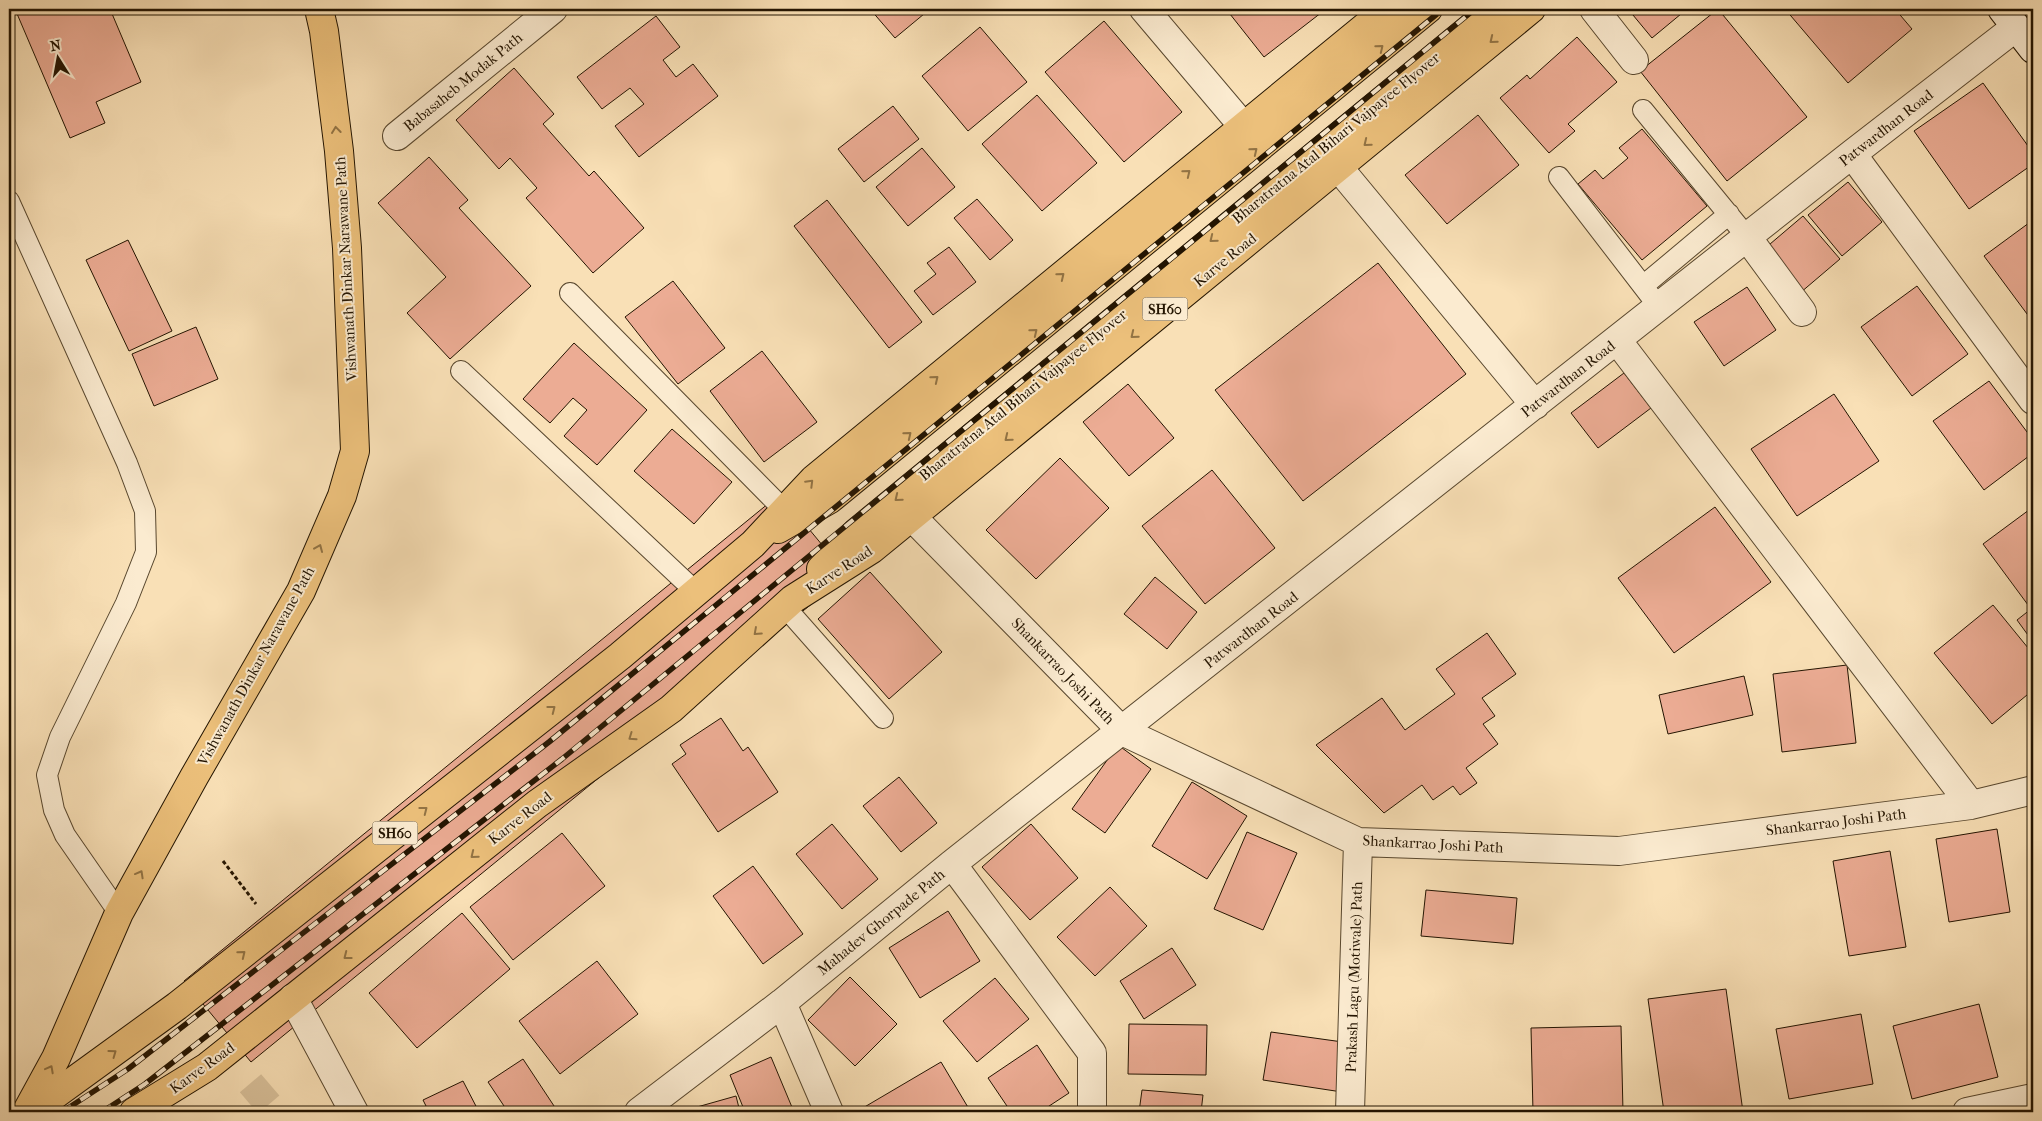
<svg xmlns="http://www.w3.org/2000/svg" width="2042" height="1121" font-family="'IM FELL French Canon',serif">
  <rect width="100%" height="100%" fill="#f9e0b6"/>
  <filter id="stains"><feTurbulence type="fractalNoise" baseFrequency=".004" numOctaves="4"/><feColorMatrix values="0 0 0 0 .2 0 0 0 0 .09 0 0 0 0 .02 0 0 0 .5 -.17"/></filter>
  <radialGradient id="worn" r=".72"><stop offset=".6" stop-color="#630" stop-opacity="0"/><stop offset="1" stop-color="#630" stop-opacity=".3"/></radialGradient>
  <path fill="#ecac94" stroke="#231401" d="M15,9H110L141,82L96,102L105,123L70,138Z
    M870,9H930L895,38Z
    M1226,9H1326L1264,57Z
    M1628,9H1687L1652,38Z
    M1718,9L1807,117L1727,181L1640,71Z
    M1785,9H1895L1912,29L1848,83Z
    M656,16L680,47L663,60L676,77L693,64L718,96L639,157L615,126L644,104L630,88L602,109L577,77Z
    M1104,21L1182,112L1124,162L1045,72Z
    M980,27L1027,82L968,131L922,76Z
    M1577,37L1617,82L1568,124L1575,131L1549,153L1500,98L1527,75L1530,79Z
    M514,68L554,114L543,124L589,176L594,171L644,228L593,273L526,198L537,188L510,158L499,169L456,120Z
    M1983,83L2033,153V164L1969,209L1914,131Z
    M1037,95L1097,163L1042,211L982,144Z
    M893,106L919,139L864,182L838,149Z
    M1478,115L1519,165L1447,224L1405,175Z
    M1642,129L1707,206L1642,260L1578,184L1595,170L1603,179L1628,158L1619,148Z
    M922,148L955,187L908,226L876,187Z
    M429,157L468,200L459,208L531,286L450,359L407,313L446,277L378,203Z
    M1848,182L1882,222L1842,256L1808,215Z
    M977,199L1013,240L990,260L954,218Z
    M827,200L922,322L889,348L794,226Z
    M1803,216L1840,259L1800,293L1763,250Z
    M2033,220V322L1984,256Z
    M128,240L172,331L129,351L86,260Z
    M949,247L976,282L933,315L914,291L936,274L927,263Z
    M1378,263L1466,374L1303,501L1215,390Z
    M673,281L725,348L678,384L625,317Z
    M1917,286L1968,354L1912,396L1861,327Z
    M1747,287L1776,330L1724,366L1694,322Z
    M196,327L218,379L154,406L132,354Z
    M574,343L647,410L597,465L564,436L587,410L573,398L550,423L523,399Z
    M762,351L817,422L764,462L710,391Z
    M1624,373L1651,408L1598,448L1571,413Z
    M1989,381L2033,440V453L1984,490L1933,421Z
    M1128,384L1174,438L1129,476L1083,422Z
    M1834,394L1879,461L1797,516L1751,449Z
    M672,429L732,482L694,524L634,471Z
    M1060,458L1109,508L1036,579L986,530Z
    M1212,470L1275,548L1205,604L1142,526Z
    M780,494L847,575L251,1062L184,981Z
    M1715,507L1771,582L1674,653L1618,578Z
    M2033,507V642L2017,620L2031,609L1983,544Z
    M870,572L942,652L889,699L818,619Z
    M1155,577L1197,612L1167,649L1124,614Z
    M1993,605L2033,654V690L1992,724L1934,653Z
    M1487,633L1516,674L1482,698L1495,716L1483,724L1498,744L1466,768L1477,783L1460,795L1453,786L1433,800L1422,785L1384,813L1316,745L1382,698L1405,730L1455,694L1436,669Z
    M1847,665L1856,743L1782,752L1773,674Z
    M1744,676L1753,715L1668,734L1659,695Z
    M721,718L743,751L748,747L778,792L718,832L672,764L686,754L680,745Z
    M1118,745L1151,769L1105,833L1072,809Z
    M899,777L937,823L901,852L863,806Z
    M1192,782L1247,816L1207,879L1152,846Z
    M832,824L878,879L842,909L796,854Z
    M1031,824L1078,878L1030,920L982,867Z
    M1997,829L2010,912L1949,922L1936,839Z
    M1247,832L1297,853L1263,930L1214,909Z
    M562,833L605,886L513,960L470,907Z
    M1890,851L1906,947L1849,956L1833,861Z
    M753,866L803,934L763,964L713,896Z
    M1110,887L1147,926L1095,976L1057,937Z
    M1426,890L1517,898L1513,944L1421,936Z
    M948,911L980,961L920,998L889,948Z
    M462,913L510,969L417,1048L369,993Z
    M1172,948L1196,985L1144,1019L1120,981Z
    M597,961L638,1014L560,1074L519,1021Z
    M850,977L897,1024L855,1066L808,1020Z
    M995,978L1029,1019L977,1062L943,1021Z
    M1726,989L1743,1112H1664L1648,999Z
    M1979,1004L1998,1077L1912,1099L1893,1026Z
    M1861,1014L1873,1084L1789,1099L1776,1029Z
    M1129,1024L1207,1025L1206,1075L1128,1074Z
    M1621,1026L1623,1112H1533L1531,1028Z
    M1271,1032L1350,1043L1342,1092L1263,1080Z
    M1037,1045L1069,1093L1040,1112H1011L988,1078Z
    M771,1057L794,1112H745L730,1075Z
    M523,1059L558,1112H508L488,1082Z
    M941,1062L969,1109L964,1112H856Z
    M463,1081L479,1112H429L423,1100Z
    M1142,1090L1203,1095L1201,1112H1139Z
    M736,1096L740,1112H691L690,1109Z"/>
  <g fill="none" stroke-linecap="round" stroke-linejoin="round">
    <path stroke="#d9c19b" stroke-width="28" stroke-dasharray="28 14" stroke-linecap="butt" d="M249,1103L277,1079"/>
    <g stroke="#58472e" stroke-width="22">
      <path id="lane" d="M1643,110L1747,237
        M1559,177L1659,307
        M9,201L127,463L145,511L146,552L126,603L60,737L47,775L54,810L65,835L119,913
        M1643,286L1729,214
        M570,293L784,510
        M461,371L696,592
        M785,607L883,718"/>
    </g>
    <g stroke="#58472e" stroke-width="30">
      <path id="street" d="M1144,9L1243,126
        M1594,9L1634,60
        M397,136L553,9
        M1852,154L2033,400
        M1338,167L1535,405
        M1747,237L1802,312
        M1617,340L1971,805
        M912,517L1122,731L1358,842L1619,851L1971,805L2033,790
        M952,864L1092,1053V1112
        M293,998L354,1112
        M782,1003L829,1112
        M639,1112L782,1003L952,864L1852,154L2016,27
        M1350,1112L1358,842
        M1967,1112L2033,1098"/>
    </g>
    <g stroke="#231401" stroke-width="30">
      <path id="secondary" d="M2002,9L2033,49"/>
    </g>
    <g stroke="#231401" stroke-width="30">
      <path id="primary" d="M778,529L830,499L1428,9
        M821,569L857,532L1494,9
        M27,1111L56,1058L119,913L194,777L301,591L342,496L355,451L347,248L339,151L324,31L319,9
        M31,1112L177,1006L620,656L753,544L814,479L1387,9
        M134,1112L207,1067L537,804L671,709L793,599L872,549L1531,9"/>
    </g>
    <path stroke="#231401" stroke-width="3" stroke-dasharray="4 2.5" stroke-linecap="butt" d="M223,861L256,904"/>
    <use href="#lane" stroke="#fbebd0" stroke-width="20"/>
    <use href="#street" stroke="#fbebd0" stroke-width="28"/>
    <use href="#secondary" stroke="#fbebd0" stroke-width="28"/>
    <use href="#primary" stroke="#ecc07b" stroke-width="28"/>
    <g stroke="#231401" stroke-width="5.5">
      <path id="rail" d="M62,1112L128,1069L549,742L1443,9
        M102,1112L145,1084L562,759L1475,9"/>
    </g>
    <use href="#rail" stroke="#fbebd0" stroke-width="4" stroke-dasharray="11" stroke-linecap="butt"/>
  </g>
  <defs><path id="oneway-chevron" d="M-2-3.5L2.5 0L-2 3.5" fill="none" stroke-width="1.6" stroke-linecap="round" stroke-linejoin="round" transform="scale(1.25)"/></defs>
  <g stroke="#927344">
    <use href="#oneway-chevron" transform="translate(1493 40) rotate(141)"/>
    <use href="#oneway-chevron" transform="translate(1380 48) rotate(-39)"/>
    <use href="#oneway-chevron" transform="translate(336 130) rotate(-97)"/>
    <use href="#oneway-chevron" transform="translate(1367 143) rotate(141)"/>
    <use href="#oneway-chevron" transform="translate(1254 151) rotate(-39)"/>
    <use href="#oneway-chevron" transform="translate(1187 173) rotate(-39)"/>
    <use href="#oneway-chevron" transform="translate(1213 239) rotate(141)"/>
    <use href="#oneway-chevron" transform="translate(1061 276) rotate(-39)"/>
    <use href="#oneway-chevron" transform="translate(1034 332) rotate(-39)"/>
    <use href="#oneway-chevron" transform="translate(1134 335) rotate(141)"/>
    <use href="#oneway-chevron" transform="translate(935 379) rotate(-39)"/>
    <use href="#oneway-chevron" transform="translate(908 435) rotate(-39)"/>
    <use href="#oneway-chevron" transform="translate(1008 438) rotate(141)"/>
    <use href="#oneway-chevron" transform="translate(810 483) rotate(-45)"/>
    <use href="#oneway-chevron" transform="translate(898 498) rotate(141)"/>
    <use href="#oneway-chevron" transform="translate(319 548) rotate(-67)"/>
    <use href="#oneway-chevron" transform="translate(757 632) rotate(138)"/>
    <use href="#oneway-chevron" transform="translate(552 709) rotate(-38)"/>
    <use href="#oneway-chevron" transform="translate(632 737) rotate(145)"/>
    <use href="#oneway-chevron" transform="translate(424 810) rotate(-38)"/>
    <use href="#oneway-chevron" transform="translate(474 855) rotate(141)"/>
    <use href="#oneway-chevron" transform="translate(140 874) rotate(-61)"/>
    <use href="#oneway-chevron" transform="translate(242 954) rotate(-39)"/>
    <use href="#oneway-chevron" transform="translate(347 956) rotate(142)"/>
    <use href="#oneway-chevron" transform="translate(113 1053) rotate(-36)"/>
    <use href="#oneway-chevron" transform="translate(50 1069) rotate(-62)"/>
  </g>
  <g text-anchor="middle" stroke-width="4" stroke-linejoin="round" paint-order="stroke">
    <g fill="#fbebd0" stroke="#64543f" stroke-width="1">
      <rect x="1142.5" y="297.5" width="45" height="23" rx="4"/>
      <rect x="372.5" y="821.5" width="45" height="23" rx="4"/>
    </g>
    <g font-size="14" font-weight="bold" fill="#231401">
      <text x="1165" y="314">SH60</text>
      <text x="395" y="838">SH60</text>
    </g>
    <g font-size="15" fill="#231401" stroke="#fbebd0">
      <text transform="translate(463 82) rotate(-39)" y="5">Babasaheb Modak Path</text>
      <text transform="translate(1886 128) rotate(-38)" y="5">Patwardhan Road</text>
      <text transform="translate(1336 138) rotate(-39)" y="5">Bharatratna Atal Bihari Vajpayee Flyover</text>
      <text transform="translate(1225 260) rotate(-39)" y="5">Karve Road</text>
      <text transform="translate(346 269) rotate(-93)" y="5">Vishwanath Dinkar Narawane Path</text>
      <text transform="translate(1568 379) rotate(-38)" y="5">Patwardhan Road</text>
      <text transform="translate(1023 395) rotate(-39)" y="5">Bharatratna Atal Bihari Vajpayee Flyover</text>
      <text transform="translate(839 570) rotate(-33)" y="5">Karve Road</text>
      <text transform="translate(1251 630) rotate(-38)" y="5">Patwardhan Road</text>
      <text transform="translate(256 666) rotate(-61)" y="5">Vishwanath Dinkar Narawane Path</text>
      <text transform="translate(1063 671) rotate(46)" y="5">Shankarrao Joshi Path</text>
      <text transform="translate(520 818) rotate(-38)" y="5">Karve Road</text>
      <text transform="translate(1836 822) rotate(-7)" y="5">Shankarrao Joshi Path</text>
      <text transform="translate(1433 844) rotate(3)" y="5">Shankarrao Joshi Path</text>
      <text transform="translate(881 922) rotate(-39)" y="5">Mahadev Ghorpade Path</text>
      <text transform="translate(1354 977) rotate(-88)" y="5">Prakash Lagu (Motiwale) Path</text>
      <text transform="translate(202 1068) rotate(-36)" y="5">Karve Road</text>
    </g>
  </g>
  <rect width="2042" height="1121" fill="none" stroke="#f9e0b6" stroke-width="30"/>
  <rect x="10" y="10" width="2022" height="1101" fill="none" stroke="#231401" stroke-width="2.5"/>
  <rect x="15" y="15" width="2012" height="1091" fill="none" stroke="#231401"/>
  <g transform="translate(58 58) rotate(349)" stroke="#fbebd0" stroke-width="4" paint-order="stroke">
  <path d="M0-4L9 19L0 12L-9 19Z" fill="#231401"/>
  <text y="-8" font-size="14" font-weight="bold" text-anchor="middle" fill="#231401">N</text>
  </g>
  <rect width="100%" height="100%" filter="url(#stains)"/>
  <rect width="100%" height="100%" fill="url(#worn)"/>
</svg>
